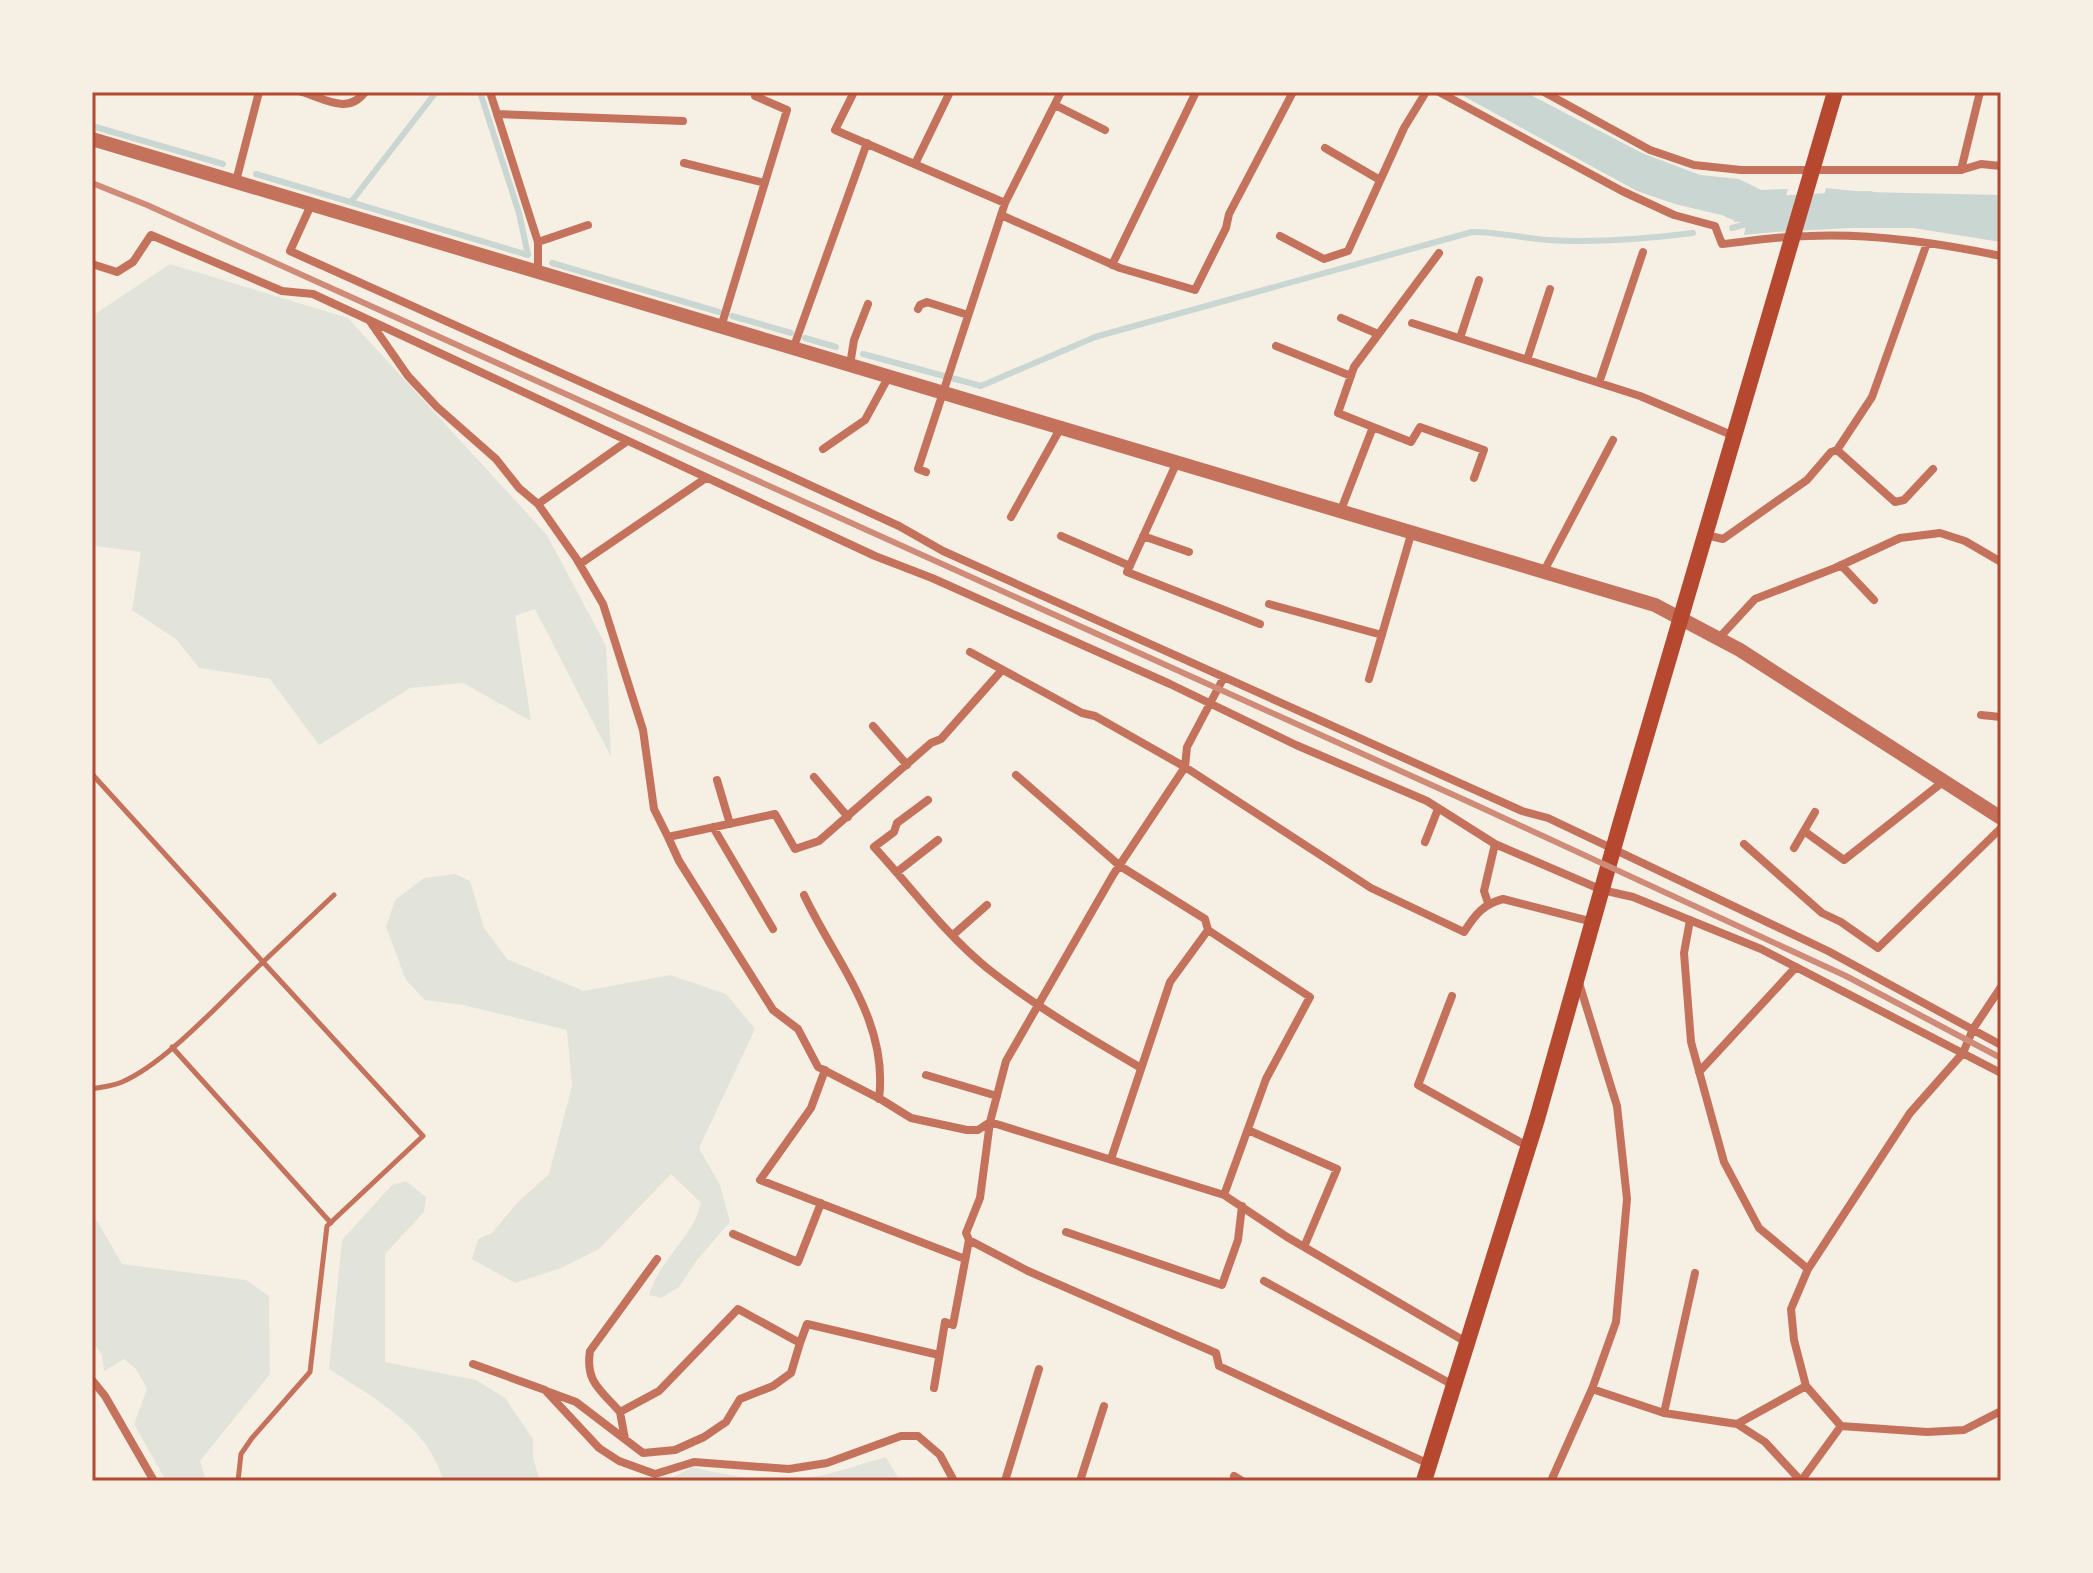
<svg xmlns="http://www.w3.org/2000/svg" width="2093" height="1573" font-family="'Playfair Display',serif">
  <rect width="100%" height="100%" fill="#f6efe4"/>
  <path fill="#e2e4dc" d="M170,264L348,318L547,535L606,646L611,757L535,609L515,616L531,721L463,683L410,688L319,745L270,679L199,668L177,640L132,610L141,552L95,546L92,543V316Z
    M455,874L470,881L484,928L507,959L584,991L670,975L726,994L755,1029L699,1148L720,1185L730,1222L697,1260L679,1287L661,1298L649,1295C657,1268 676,1251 691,1227C696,1220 698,1211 701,1203L671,1174L599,1249L561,1268L515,1283L472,1259L478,1239L492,1233L517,1203L549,1174L572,1086L567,1030L463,1005L425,1000L406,980L386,927L395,900L424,878Z
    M406,1181L426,1197L424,1212L385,1254V1362L476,1380L505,1398L533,1439V1458L540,1481H443C431,1428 372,1397 329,1369L342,1240L392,1185Z
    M92,1212L122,1264L246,1280L269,1296L270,1374L200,1461L206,1481H166L134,1424L147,1389L136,1369L124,1359L104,1371L102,1355L92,1341Z
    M886,1457L900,1481H666L692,1467C723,1474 754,1481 786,1480C820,1479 854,1466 886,1457Z"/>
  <path fill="#c9d6d2" d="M1456,92H1525L1642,153L1700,175L1739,179L1761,190L1788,189L1775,232L1744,235L1747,221L1734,222V218L1675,204L1637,191Z
    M1826,188L1864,192L2001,195V242L1913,228H1816Z"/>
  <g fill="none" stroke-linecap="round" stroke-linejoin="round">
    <path stroke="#c9d6d2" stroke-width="6" d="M92,126L223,164
      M256,174L528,255L519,213L480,92
      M351,202L436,92
      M1732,228L1753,222
      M552,263L719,312
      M732,316L791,333
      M805,338L836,347
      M863,354L981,386L1095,337L1472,232C1498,232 1522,238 1548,240C1596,243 1645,239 1693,233"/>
    <path stroke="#c9d6d2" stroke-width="36" d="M1734,201L1775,214L1868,209"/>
    <path stroke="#c5725c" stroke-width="5" d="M92,774L263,962C226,996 167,1063 122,1082C113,1086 102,1087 92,1089
      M172,1047L331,1223
      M238,1481L241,1454L252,1438L310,1372L327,1226L423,1136L263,962L334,895"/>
    <path stroke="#c5725c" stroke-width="8" d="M302,92C325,99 348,115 365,92
      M490,92L538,242V271
      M854,92L835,130L1005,203
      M1439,92L1622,191L1674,215L1715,226L1722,244C1751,241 1780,236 1809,236C1872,233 1939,243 2001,256
      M1544,92L1650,150L1694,165L1741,170H1961L1981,164L2001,166
      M1055,105L1105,130
      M497,114L683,121
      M1325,148L1380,180
      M684,163L765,183
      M915,164L950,92
      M1961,170L1980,92
      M236,181L259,92
      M311,205L290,251L779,471L899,526L943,551L1522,811L1548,818L1828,951L2001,1045
      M1001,215L1120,268L1195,290L1226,228L1229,214L1293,92
      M1280,236L1324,259L1348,251L1404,128L1426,92
      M538,242L588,225
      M92,264L117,272L133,262L151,235L282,291L313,294L369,320L408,376L437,407L496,459L519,488L538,504L576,558L603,604L643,730L654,809L668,837L775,814L795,849L819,841L931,743L941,739L1002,670
      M1112,265L1196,92
      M918,309L920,305L927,302L968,315
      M1341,318L1378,334
      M369,320L875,556L932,578L1170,684L1296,745L1427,801L1495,844L1602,890L1633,897L1761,949L2001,1073
      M1412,323L1640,396L1734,436
      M721,327L787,110L755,96L756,92
      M1460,338L1479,280
      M1276,346L1351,376
      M793,349L867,143
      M1527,360L1550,289
      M850,365L854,340L868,304
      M1599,383L1643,252
      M1373,427L1411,442L1420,427L1484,450L1474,478
      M823,449L865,420L889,376
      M1837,450L1895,502L1904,500L1933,469
      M1177,462L1127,572L1260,624
      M926,472L918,469L1005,203L1061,92
      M538,504L626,442
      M1341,510L1373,427L1338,413L1354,367L1439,253
      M1011,517L1060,429
      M1706,535L1723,539L1807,480L1831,452L1837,450L1872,397L1927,243
      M1061,536L1130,566
      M1143,536L1189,552
      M580,564L706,478
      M1841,565L1874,600
      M1544,571L1613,440
      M1269,604L1382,635
      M1719,638L1755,599L1835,568L1900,538L1940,533L1965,541L2001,562
      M970,652L1082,713L1095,716L1185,767L1371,888L1464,932C1475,915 1483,904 1503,899L1593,922
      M1369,679L1412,531
      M1981,715L2001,717
      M873,726L907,765
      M1016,775L1120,866L1205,919L1208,930L1310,997L1266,1079L1224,1195
      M814,777L848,817
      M717,780L730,824
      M928,800L897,823L894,832L874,847C911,887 945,934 987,968C1036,1007 1088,1037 1141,1068
      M713,827L773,929
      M1804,831L1844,860L1944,781
      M668,837L679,861L773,1010L798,1029L818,1067L882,1100L911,1118L967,1130H978L990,1122L1224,1195L1287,1237L1466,1342
      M1425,842L1438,809
      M1744,844L1822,913L1841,922L1878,948L2001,828
      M1794,848L1815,812
      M897,872L938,840
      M804,895C835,961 889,1020 879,1099
      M1488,903L1484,891L1495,844
      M1690,920L1684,953L1691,1042L1724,1162L1759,1228L1808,1269
      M953,935L987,905
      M2001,987L1973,1029L1963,1053L1910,1113L1808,1269L1791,1309L1794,1340L1806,1386L1841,1426L1927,1432L1964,1430L2001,1411
      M1452,996L1418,1085L1529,1147
      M825,1070L811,1108L760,1180L965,1259
      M1699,1072L1796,967
      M926,1075L997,1096
      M1248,1130L1337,1169L1304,1247
      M1111,1159L1170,982L1208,930
      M1066,1232L1222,1285L1238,1240L1242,1206
      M733,1234L798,1262L821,1203
      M969,1240L1028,1271L1216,1353L1219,1366L1429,1464
      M1264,1281L1453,1385
      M473,1364L545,1390L599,1448L619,1461L655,1474L694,1462L789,1469L827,1463L901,1436H918L940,1455L954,1481
      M92,1380L105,1396L154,1481
      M934,1388L945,1322L953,1325L969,1240L966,1233L980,1198L990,1122L1006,1061L1113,875L1185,767L1187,747L1224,677
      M1592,1389L1664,1413L1737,1424L1806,1386
      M549,1392L576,1402L643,1453L675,1450L704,1437L726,1422L740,1399L773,1386L791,1373L800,1343
      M620,1412C601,1390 585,1382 590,1351L657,1259
      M1664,1413L1695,1273
      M1737,1424L1765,1442L1801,1481
      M625,1439L620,1412L659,1391L738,1309L800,1343L807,1324L939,1355
      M1234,1476L1242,1481
      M1005,1481L1039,1369
      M1080,1481L1104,1406
      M1551,1481L1592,1389L1616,1322L1627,1199L1617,1106L1579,983
      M1801,1481L1841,1426"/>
    <path stroke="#c5725c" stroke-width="14" d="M92,139L1655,605L1740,650L2001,818"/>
    <path stroke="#b5482f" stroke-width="16" d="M1424,1481L1537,1119L1620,825L1835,92"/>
    <path stroke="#cf8b77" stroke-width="6" d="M92,183L147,205L1467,801L1846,976L2001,1058"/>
  </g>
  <rect width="2093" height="1573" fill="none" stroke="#f6efe4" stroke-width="188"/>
  <rect x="94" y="94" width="1905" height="1385" fill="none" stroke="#b5482f" stroke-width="3"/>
</svg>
